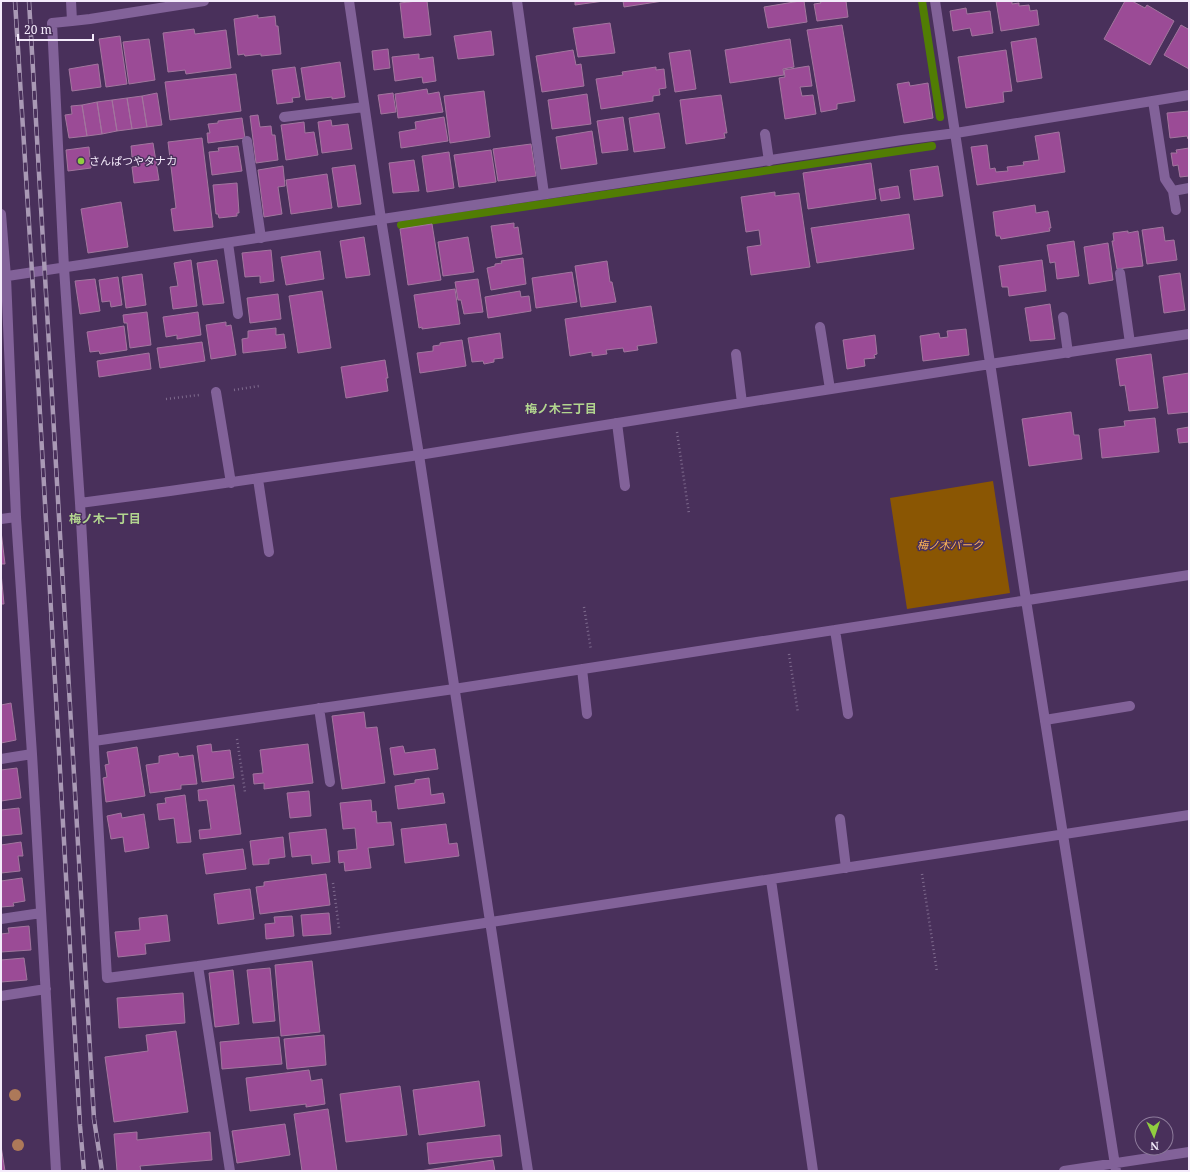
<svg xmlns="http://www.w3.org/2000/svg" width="1190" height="1172" font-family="'Noto Serif','Noto Sans JP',serif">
  <rect width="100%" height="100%" fill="#49305b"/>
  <path fill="#8a5603" d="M993,481L1010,593L907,609L890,498Z"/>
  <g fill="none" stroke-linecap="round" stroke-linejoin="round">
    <path stroke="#517d04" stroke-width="8" d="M922,1L940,117
      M401,225L932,146"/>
  </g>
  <path fill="#9b4b96" stroke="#a2769e" d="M417,1H427L431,35L404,38L400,3Z
    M575,1H604L575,5Z
    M623,1H663L624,7Z
    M800,1H804L807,22L768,28L764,7Z
    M820,1H846L848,17L817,21L814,4L821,3Z
    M996,1H1012V4L1019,3V6L1029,5L1030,11L1037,10L1039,25L1001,31Z
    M1125,1H1132L1145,8L1147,5L1174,21L1150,65L1104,39Z
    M966,8L967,14L990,11L993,33L972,36L970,28L953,31L950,11Z
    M258,15V18L275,16L276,26H278L281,54L261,56V54L245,56L244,54L238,55L234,19Z
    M610,23L615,53L578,57L573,28Z
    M842,25L855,101L837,104V109L821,112L807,30Z
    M1181,25L1188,29L1189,28V69L1164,55Z
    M194,29L195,34L226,30L231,68L186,74L185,70L168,72L163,33Z
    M491,31L494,55L458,59L454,36Z
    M120,36L127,84L106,87L99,39Z
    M1036,38L1042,78L1017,82L1011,42Z
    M149,39L155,80L129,84L123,42Z
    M790,39L794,67L783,69L784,75L730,83L725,50Z
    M388,49L390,68L374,70L372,51Z
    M573,50L576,65L581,64L584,86L542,92L536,56Z
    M690,50L696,89L675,92L669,53Z
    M1006,50L1012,91L1003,92L1004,102L966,108L958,57Z
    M419,54V59L433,57L436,81L423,83L422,77L395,81L392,57Z
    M340,62L345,97L332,99V97L306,100L301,68Z
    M98,64L101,87L72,91L69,69Z
    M809,66L812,86L800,87L802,96L813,95L816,114L785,119L779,78L785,77L784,70Z
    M295,67L300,97L292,98L293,102L277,104L272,70Z
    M656,67V70L664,69L666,88L659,89L660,95L653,96V101L601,109L596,79L623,75L622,72Z
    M236,74L241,111L170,120L165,82Z
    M909,82L910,86L928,83L933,118L904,123L897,84Z
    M427,89L428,94L439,92L443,112L398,118L395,94Z
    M484,91L490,137L450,143L444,96Z
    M157,93L162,125L147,127L142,96Z
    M393,93L396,112L381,114L378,95Z
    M587,94L591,124L552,129L548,100Z
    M721,95L727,133H724L725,138L686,144L680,100Z
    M142,96L147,127L132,129L127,98Z
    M127,98L132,129L117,131L112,100Z
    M112,100L117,131L102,134L97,102Z
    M97,102L102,134L87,136L82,105Z
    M82,105L87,136L69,138L65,115L72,114L71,106Z
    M1189,111V139H1188L1187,136L1170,138L1167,113Z
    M659,113L665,148L634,152L629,118Z
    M258,115L260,127L271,126L272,135H275L278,160L256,163L250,116Z
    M444,117L448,141L401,148L399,132L416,129L415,122Z
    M623,117L628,150L602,153L597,121Z
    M242,118L245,138L208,143L207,133H210L208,124L218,123V121Z
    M331,120L332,126L348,124L352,149L322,153L318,122Z
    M304,122L305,133L314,132L318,155L286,160L281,125Z
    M592,131L597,164L561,169L556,137Z
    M1059,132L1065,172L977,185L971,147L987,145L990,169L995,168L996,172L1008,171L1007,167L1024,165L1023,162L1039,160L1035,136Z
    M202,138L213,227L174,231L171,209L176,208L168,142Z
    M153,143L159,180L134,183L132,167L139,166L137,156L132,157L131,146Z
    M531,144L536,176L498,181L493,149Z
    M238,146L242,171L212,175L209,152L219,151L218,148Z
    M89,147L91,168L68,171L66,150Z
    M1189,148V176L1180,177L1178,165L1173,166L1171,153H1177L1176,150Z
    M491,150L496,182L459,187L454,155Z
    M449,152L454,188L427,192L422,156Z
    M414,160L419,191L393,193L389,163Z
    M871,163L876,199L808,209L803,173Z
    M355,165L361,204L338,207L332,168Z
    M283,166L285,186L278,187L282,214L264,217L258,170Z
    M938,166L943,196L914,200L910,170Z
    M327,174L332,208L291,214L286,180Z
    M237,183L239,213H237V216L219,218L218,214H216L213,185Z
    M898,186L900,198L881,201L879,189Z
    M775,192V196L799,193L810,267L751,275L747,247L761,245L759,230L746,232L741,197Z
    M121,202L128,247L88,253L81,209Z
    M1035,205L1036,213L1048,211L1051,228H1049L1050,231L1001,239L1000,236H996L993,212Z
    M909,214L914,249L817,263L811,228Z
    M514,223V228L518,227L522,254L496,258L491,226Z
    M432,224L441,280L408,285L400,229Z
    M1163,227L1165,241L1174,240L1177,260L1147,264L1142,230Z
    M1128,231V233L1138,231L1143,266L1117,269L1112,241H1114L1113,233Z
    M364,237L370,275L346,278L340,241Z
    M468,237L474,272L443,276L438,242Z
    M1074,241L1079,276L1057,279L1055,262L1050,263L1047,245Z
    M1108,243L1113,280L1089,284L1084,247Z
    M271,250L274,281L260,283V276L245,277L242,253Z
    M320,251L324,279L286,285L281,257Z
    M523,258L526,284L491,290L487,268L495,266V264L502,263L501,261Z
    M191,260L197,306L173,309L170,287L178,286L174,263Z
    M217,260L224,303L203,305L197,263Z
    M1042,260L1046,291L1009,296L1008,287H1002L999,266Z
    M607,261L610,282H612L616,302L581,307L575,266Z
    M572,272L577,302L536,308L532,278Z
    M1180,273L1185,310L1164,313L1159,276Z
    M142,274L146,305L126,308L122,277Z
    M118,277L122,305L111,307L110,301L102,302L99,280Z
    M95,279L100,311L80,314L75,281Z
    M478,279L483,312L464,314L461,300H458L455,282Z
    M455,289L460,324L422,329V327L419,328L414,295Z
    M322,291L331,348L298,353L289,296Z
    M520,291L521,297L529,296L531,311L488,318L485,297Z
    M278,294L281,319L250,323L247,298Z
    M1050,304L1055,339L1030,341L1025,308Z
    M651,306L657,343L637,346L638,350L624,352L623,348L606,350L607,354L592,356V352L570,356L565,319Z
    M147,312L151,345L130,348L127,323H124L123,315Z
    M198,312L201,335L177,339V335L166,337L163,317Z
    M226,322V326L231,325L236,355L211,359L206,325Z
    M124,326L127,350L100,354L99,351L90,352L87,332Z
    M276,328V335L284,334L286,348L243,353L242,339L248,338V331Z
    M966,329L969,355L923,361L920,336L939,333L940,338L948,337L947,331Z
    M500,333L503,358L494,359V362L484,364L483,361L472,362L468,338Z
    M875,335L877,354L874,355L875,358L864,359L865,366L847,369L843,340Z
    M462,340L466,366L420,373L417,353L433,351V346L440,345V343Z
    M202,342L205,361L160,368L157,348Z
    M149,353L151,369L99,377L97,361Z
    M1151,354L1158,408L1129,411L1125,385L1120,386L1116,359Z
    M385,360L388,378H386L388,391L346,398L341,367Z
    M1189,373V412L1168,414L1163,377Z
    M1071,412L1074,435H1079L1082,459L1029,466L1022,419Z
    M1155,418L1159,452L1102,458L1099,429L1125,426L1124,421Z
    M1189,427V442L1179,443L1177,429Z
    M1,531L5,564H1Z
    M1,573L4,604H1Z
    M11,703L16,740L1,743V705Z
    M364,712L366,728L377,727L385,783L342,789L332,716Z
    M211,744L212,752L230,750L234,778L202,782L197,746Z
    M308,744L313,783L264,789V783L254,784L253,774L263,773L260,750Z
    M403,746L405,753L435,749L438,769L394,775L390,748Z
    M137,747L145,796L106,802L103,778L107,777L105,765L109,764L107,752Z
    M178,753L179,757L193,755L197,784L181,785V789L150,793L146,765L159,763V756Z
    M17,768L21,798L1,801V770Z
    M429,778L431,795L443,793L445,803L398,809L395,786L415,783V780Z
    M234,785L241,834L200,839L199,830L211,829L207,800L199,801L198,790Z
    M309,791L311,816L290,818L287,793Z
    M185,795L191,842L177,843L174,818L159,820L157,804L166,803L165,798Z
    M371,800L372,812L376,811L377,823L391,822L394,845L368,848L371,868L345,871L344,862L339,863L338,851L357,849L355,828L343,829L340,803Z
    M19,808L22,834L1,836V810Z
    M121,813L122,818L144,814L149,848L125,852L123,837L111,839L107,816Z
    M446,824L449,844L457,843L459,856L405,863L401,829Z
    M326,829L330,862L312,864L311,855L292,857L289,833Z
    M283,837L285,857L269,859V864L253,865L250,841Z
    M21,842L23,856H18L20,871L1,873V845Z
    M243,849L246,869L206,874L203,854Z
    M326,874L330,905L260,914L256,887L264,886V882Z
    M22,878L25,901L13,903L14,906L1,907V881Z
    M250,889L254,919L218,924L214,894Z
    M329,913L331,934L303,936L301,915Z
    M167,915L170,941L145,944L146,954L118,957L115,932L140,930L139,918Z
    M292,916L294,936L266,939L265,924L275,923L274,917Z
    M29,926L31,950L1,952V934L9,933L8,928Z
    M24,958L27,980L1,982V960Z
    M312,961L320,1032L281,1036L275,965Z
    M270,968L275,1021L253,1023L247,970Z
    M233,970L239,1024L215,1027L209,973Z
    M183,993L185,1023L119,1028L117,998Z
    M176,1031L188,1112L114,1122L105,1057L148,1051L146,1035Z
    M324,1035L326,1065L287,1069L284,1039Z
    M279,1037L282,1064L222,1069L220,1042Z
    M309,1070L311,1081L322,1079L325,1104L306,1107V1104L250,1111L246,1078Z
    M479,1081L485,1126L419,1135L413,1090Z
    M400,1086L407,1135L346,1142L340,1094Z
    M328,1109L337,1171H302L294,1114Z
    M285,1124L290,1155L237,1163L232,1131Z
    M137,1132V1140L210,1132L212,1160L140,1166L141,1171H117L114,1134Z
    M500,1135L502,1156L429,1164L427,1143Z
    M1,1146L5,1171H1Z
    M493,1160L495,1171H420Z"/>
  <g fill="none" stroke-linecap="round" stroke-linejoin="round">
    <path stroke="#7f6b8e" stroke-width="2.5" stroke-dasharray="1 3" stroke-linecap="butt" d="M234,390L259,386
      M166,399L199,395
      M677,432L689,514
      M584,607L591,650
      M789,654L798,713
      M237,739L245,792
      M922,874L937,972
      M333,883L339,928"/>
    <path stroke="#826299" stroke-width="10" d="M765,134L769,161
      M247,141L261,238
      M1063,317L1068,353
      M617,423L625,486
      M1045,720L1130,706"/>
    <path stroke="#826299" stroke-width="10" d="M71,1L72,21L52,23L64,268L80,503L107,978L198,966L341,945L1189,815
      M349,1L381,219L419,455L528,1171
      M517,1L544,194
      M935,1L1026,600L1116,1171
      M72,21L90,19L204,1
      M1153,101L1165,179L1173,191L1176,210
      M284,117L364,107
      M1173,191L1189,188
      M1,214L6,277L16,517L32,754L56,1171
      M228,243L238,314
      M1120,273L1130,343
      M1,277L902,140L956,133L1189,95
      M820,327L830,389
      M736,354L742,403
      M216,392L231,483
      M258,479L269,552
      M80,503L170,491L419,455L742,403L990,364L1189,334
      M1,519L16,517
      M835,630L848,714
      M582,669L587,714
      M319,708L330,782
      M94,741L454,689L1189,575
      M1,759L32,754
      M840,819L846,868
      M771,880L813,1171
      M1,919L41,913
      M198,966L230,1171
      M1,996L46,989
      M1064,1171L1189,1152"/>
    <g stroke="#a999b5" stroke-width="4.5">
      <path id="rail" d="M15,1L32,272L80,1126L84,1171
        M29,1L94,1119L102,1171"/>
    </g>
    <use href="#rail" stroke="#49305b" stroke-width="3" stroke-dasharray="9" stroke-linecap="butt"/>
  </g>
  <g fill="#ad7959">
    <circle cx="15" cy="1095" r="6"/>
    <circle cx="18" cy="1145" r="6"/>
  </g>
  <circle fill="#91cd40" stroke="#49305b" stroke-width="1.5" cx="81" cy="161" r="4"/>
  <g text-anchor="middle" stroke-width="3" stroke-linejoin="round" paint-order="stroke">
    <g font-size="11" fill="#f4ebfb" stroke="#49305b" text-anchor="start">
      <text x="89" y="165">さんぱつやタナカ</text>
    </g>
    <g font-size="11" font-style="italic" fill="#feb457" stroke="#49305b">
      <text x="950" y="549">梅ノ木パーク</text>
    </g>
    <g font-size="12" font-weight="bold" fill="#b2d58f" stroke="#49305b">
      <text x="561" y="413">梅ノ木三丁目</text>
      <text x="105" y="523">梅ノ木一丁目</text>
    </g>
  </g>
  <rect width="1190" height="1172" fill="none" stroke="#f4ebfb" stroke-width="4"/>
  <g transform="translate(1154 1136) rotate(177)"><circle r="19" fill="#49305b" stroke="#8d7b9b"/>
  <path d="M0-3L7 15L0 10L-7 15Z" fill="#91cd40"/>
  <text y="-6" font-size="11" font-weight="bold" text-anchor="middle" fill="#f4ebfb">N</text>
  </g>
  <path d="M18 34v6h75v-6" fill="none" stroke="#f4ebfb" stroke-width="2"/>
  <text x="24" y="34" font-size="12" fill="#f4ebfb" stroke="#49305b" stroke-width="3" paint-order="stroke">20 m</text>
</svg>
